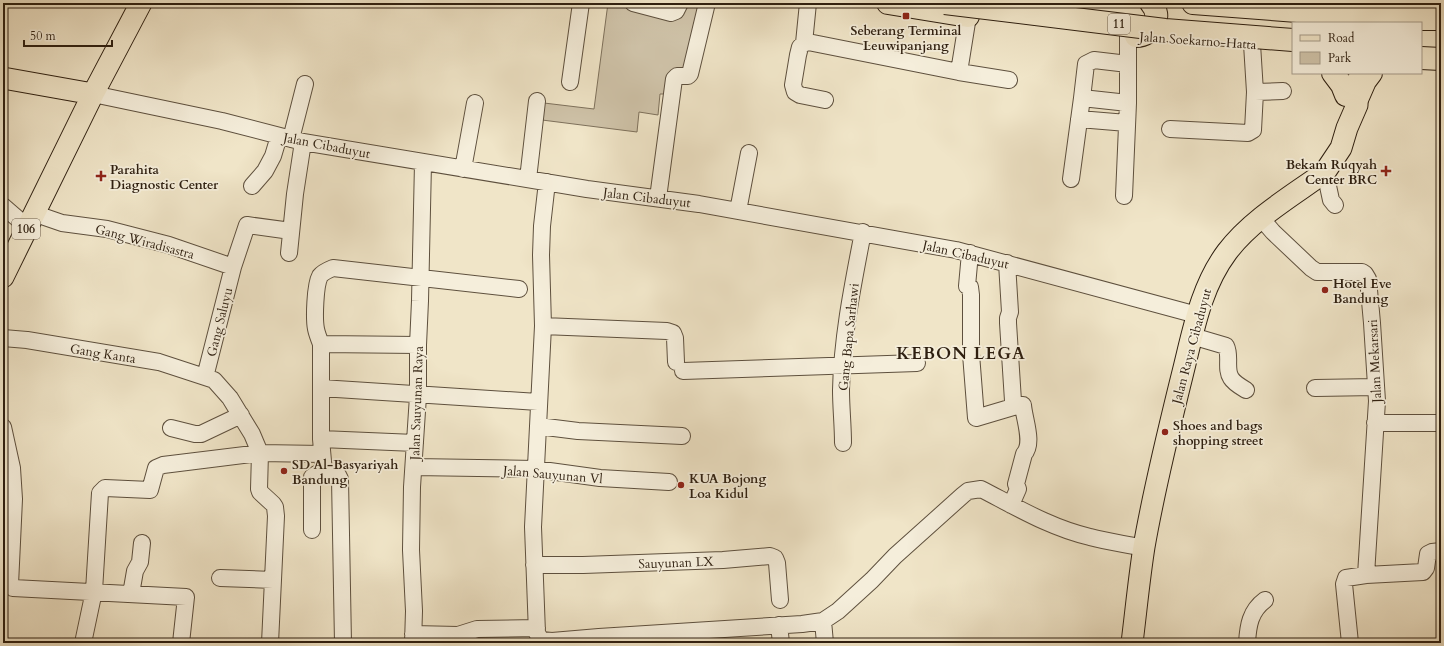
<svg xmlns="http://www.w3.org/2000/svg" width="1444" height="646" font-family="Cardo,serif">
  <rect width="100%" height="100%" fill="#f0e5c8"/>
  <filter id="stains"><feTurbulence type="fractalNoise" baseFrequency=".005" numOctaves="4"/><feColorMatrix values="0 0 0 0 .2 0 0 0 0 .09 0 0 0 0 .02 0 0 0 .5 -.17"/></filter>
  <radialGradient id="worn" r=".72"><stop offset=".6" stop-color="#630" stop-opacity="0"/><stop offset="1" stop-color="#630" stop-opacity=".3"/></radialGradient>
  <path fill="#cfc3a9" stroke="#7e715c" d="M608,3H704L688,74L669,94H660L658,115L639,112L637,132L542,120L544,103L594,109Z"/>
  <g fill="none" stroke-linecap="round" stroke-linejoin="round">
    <g stroke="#5e503e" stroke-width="18">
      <path id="minor" d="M633,3L671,13L676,11L680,3
        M804,43L808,3
        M1252,44L1255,92L1283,91
        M1128,64L1094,60L1086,64L1082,98L1128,103V35
        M959,72L1009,80
        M570,82L581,3
        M93,94L222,121L303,142L587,189L699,204L956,250L1197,315
        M825,100L800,95L795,92L793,85L798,55L800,47L804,43L808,42L959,72L968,16
        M1079,119L1127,123
        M1170,129L1248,133L1253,130L1255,92
        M291,139L305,84
        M463,169L475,103
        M1325,172L1331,200L1335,205
        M528,179L537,101
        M1071,179L1082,98
        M547,182L542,226L541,255L543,326L533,527L537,633L541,640L552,641L599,637L802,624L823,621L838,611L872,580L895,556L963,495L968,491L981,489C1016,507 1051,528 1090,537C1108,542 1126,544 1144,548
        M252,186L265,171L273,156L279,136
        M1124,196L1128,103
        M658,198L674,79L677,76H688L690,74L707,3
        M3,206L18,219L28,225
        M738,211L749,153
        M33,213L62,223L107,229L169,245L233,267
        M1261,218L1273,232L1311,268L1317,272H1362L1365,274L1368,279L1372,323L1377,401L1366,575
        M289,253L295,194L303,142
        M970,253L967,286L970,287L971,295V354L976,418L1013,407V405
        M1007,263L1010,312L1008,318V323L1013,401V405H1023C1024,419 1034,443 1024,454L1016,484L1018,489L1011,505
        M543,326L667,331L673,333L675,338L676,362
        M1192,336L1226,346C1231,356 1225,369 1231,378C1234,383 1241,387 1246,390
        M3,338L27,340L159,362L214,380L230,398L252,434L260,453L259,489L260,492L273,504L275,507L276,516L270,643
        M321,344L418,345
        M683,371L917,363
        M205,377L233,267L247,225L291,231
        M321,388L538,402
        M1315,388L1376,387
        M1375,423H1441
        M538,426L578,431L682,436
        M3,427L12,468L14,499L10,585L13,588L186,597L181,643
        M171,428L195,434H201L241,415
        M321,439L415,443
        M843,443C843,425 841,408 841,390C842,337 853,284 863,232
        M414,467L535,469L600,478L669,482
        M324,472L321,439V344C319,339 317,334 316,329C314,319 315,285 320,276C323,272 328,270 333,268L519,289
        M312,530V477C319,470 329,472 338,475L340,479L343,643
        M534,565H583L723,560L770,556L775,558L777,563L780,600
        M220,578L273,580
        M131,594L135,571L140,562L142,543
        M823,621L825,643
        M779,625L781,643
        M413,634L458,635L477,629L537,628
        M83,643L94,591L100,493L105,488L150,490L156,468L163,465L260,453L322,454
        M413,643L414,611L411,550L412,487L418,396V345L420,301L423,163
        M1247,643C1248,626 1250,611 1265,600
        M1350,643L1344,584L1346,578L1366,575L1423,572L1426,568L1428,554L1432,552L1441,551"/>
    </g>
    <g stroke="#2e1f10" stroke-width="23">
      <path id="major" d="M3,78L93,94
        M3,277L93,94L141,3
        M1132,643C1136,611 1139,579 1144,547C1154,489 1168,433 1182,376C1193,333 1200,288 1227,252C1252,219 1292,196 1325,172L1341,148L1347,128L1357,105L1358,80"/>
    </g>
    <g stroke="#2e1f10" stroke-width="24">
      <path id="highway" d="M888,3L968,16
        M1193,3L1403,19H1441
        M1136,36C1153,36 1163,16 1151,3
        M1421,58L1441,59
        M1333,73L1342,85L1346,95
        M1358,97L1365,81L1371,73"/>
    </g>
    <use href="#minor" stroke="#f5eedb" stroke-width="16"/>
    <use href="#major" stroke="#f0e5c8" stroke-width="21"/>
    <use href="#highway" stroke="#f0e5c8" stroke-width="22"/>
    <g stroke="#2e1f10" stroke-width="24" stroke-linecap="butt">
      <path id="highway-bridge" d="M945,3L1165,30L1293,40"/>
    </g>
    <use href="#highway-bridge" stroke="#f0e5c8" stroke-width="22"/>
  </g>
  <g fill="#8f2418" stroke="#f5eedb" stroke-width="1.5">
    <rect x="902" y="12" width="8" height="8" rx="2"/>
    <path d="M1384 165h4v4h4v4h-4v4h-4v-4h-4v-4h4z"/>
    <path d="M99 170h4v4h4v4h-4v4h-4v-4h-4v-4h4z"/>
    <circle cx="1325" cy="290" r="4"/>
    <circle cx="1165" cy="432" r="4"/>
    <circle cx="284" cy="471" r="4"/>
    <circle cx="681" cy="485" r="4"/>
  </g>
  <g text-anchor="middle" stroke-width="3.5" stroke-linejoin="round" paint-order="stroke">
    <g fill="#f5eedb" stroke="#6a5d4d" stroke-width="1">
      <rect x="1108" y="14" width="22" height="20" rx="3"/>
      <rect x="12" y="219" width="28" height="20" rx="3"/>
    </g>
    <g font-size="12" font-weight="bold" fill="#2e1f10">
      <text x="1119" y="28">11</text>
      <text x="26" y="233">106</text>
    </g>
    <g font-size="13" font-weight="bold" fill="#2e1f10" stroke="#f5eedb" text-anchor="start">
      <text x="906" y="35" text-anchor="middle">Seberang Terminal<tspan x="906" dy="15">Leuwipanjang</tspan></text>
      <text x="1377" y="169" text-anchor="end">Bekam Ruqyah<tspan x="1377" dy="15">Center BRC</tspan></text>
      <text x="110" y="174">Parahita<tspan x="110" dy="15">Diagnostic Center</tspan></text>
      <text x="1333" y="288">Hotel Eve<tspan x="1333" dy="15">Bandung</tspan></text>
      <text x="1173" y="430">Shoes and bags<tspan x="1173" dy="15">shopping street</tspan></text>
      <text x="292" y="469">SD Al-Basyariyah<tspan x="292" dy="15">Bandung</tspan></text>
      <text x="689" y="483">KUA Bojong<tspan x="689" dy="15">Loa Kidul</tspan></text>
    </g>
    <g font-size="13" fill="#2e1f10" stroke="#f5eedb">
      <text transform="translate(1198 40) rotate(4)" y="5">Jalan Soekarno-Hatta</text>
      <text transform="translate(327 145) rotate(11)" y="5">Jalan Cibaduyut</text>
      <text transform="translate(647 197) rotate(7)" y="5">Jalan Cibaduyut</text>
      <text transform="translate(145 241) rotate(15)" y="5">Gang Wiradisastra</text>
      <text transform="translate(966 254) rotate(13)" y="5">Jalan Cibaduyut</text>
      <text transform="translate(219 322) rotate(-76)" y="5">Gang Saluyu</text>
      <text transform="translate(848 337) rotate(-84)" y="5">Gang Bapa Sarhawi</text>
      <text transform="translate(1191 346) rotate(-75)" y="5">Jalan Raya Cibaduyut</text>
      <text transform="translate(103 353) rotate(9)" y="5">Gang Kanta</text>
      <text transform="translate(1374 361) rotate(-93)" y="5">Jalan Mekarsari</text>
      <text transform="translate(416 403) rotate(-88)" y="5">Jalan Sauyunan Raya</text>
      <text transform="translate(553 474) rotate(5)" y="5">Jalan Sauyunan Vl</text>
      <text transform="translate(676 562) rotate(-2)" y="5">Sauyunan LX</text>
    </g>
    <g font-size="17" font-weight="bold" letter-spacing="1" fill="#2e1f10" stroke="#f5eedb">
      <text x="961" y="359">KEBON LEGA</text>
    </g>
  </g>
  <rect width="1444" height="646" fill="none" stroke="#f0e5c8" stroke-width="16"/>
  <rect x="4" y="4" width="1436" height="638" fill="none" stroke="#2e1f10" stroke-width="2"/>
  <rect x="8" y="8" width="1428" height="630" fill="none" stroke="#2e1f10"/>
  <rect x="1292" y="22" width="130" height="52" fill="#f5eedb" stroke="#a59b8a"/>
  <rect x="1300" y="35" width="20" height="6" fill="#f0e5c8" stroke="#a59b8a"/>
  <text x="1328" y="42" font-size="12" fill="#2e1f10">Road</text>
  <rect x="1300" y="52" width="20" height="12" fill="#cfc3a9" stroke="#a59b8a"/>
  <text x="1328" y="62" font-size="12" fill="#2e1f10">Park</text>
  <path d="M24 40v6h88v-6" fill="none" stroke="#2e1f10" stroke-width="2"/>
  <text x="30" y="40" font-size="12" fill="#2e1f10" stroke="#f5eedb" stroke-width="3" paint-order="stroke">50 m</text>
  <rect width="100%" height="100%" filter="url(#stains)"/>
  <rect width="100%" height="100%" fill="url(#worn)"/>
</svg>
